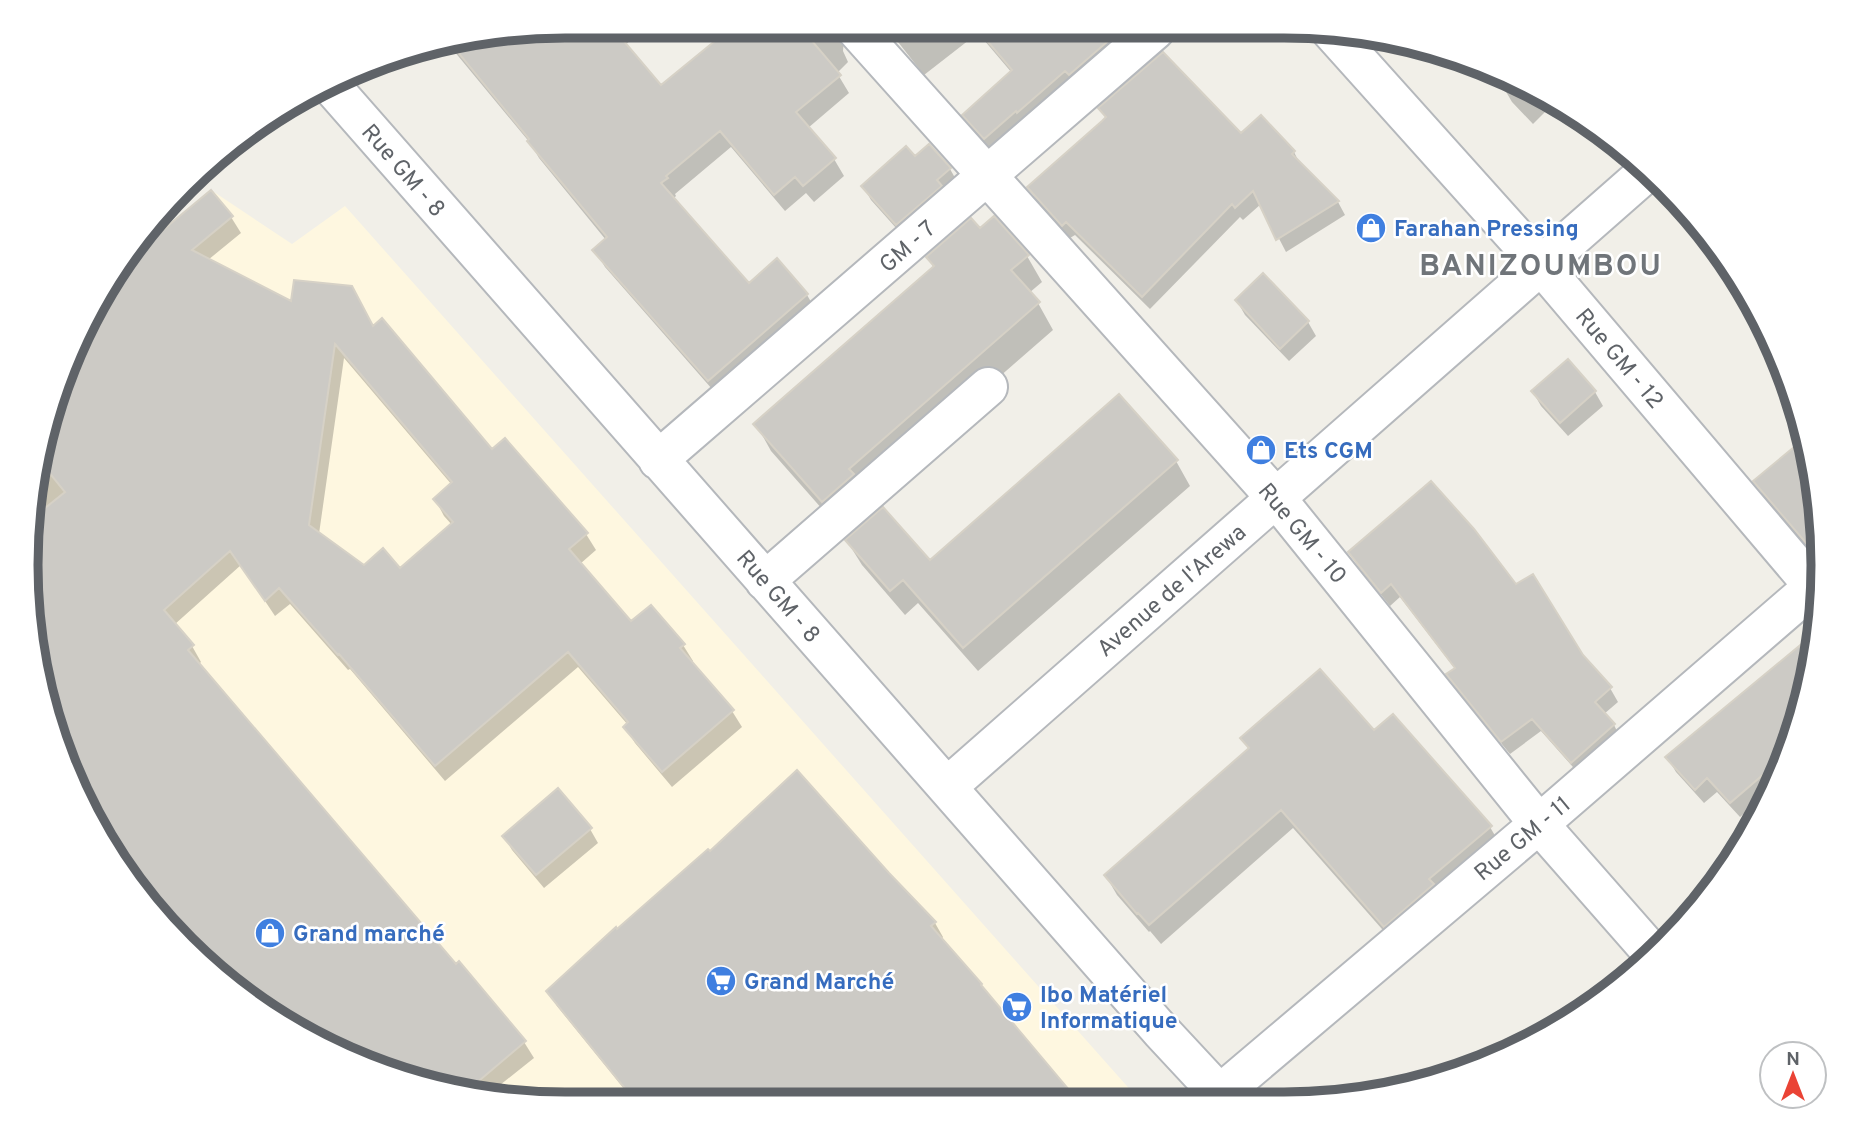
<svg xmlns="http://www.w3.org/2000/svg" width="1849" height="1131" font-family="Overpass,sans-serif">
  <rect width="100%" height="100%" fill="#f1efe8"/>
  <path fill="#fef7e0" d="M211,190L292,244L345,206L1142,1103L496,1100L360,1064L238,994L117,865L55,738L26,565L55,393L113,274Z"/>
  <path fill="#0003" fill-rule="evenodd" d="M566,26L647,27L625,45L661,87L727,34L721,27L853,28L844,39L843,51L848,62L837,73L849,93L808,128L834,159L844,176L814,202L806,193L785,211L731,147L675,194L676,196L673,199L749,285L777,261L807,295L817,312L719,397L605,267L595,250L606,240L539,158L531,144L449,45Z
    M887,28L1147,30L995,155L974,132L964,115L1012,73L978,33L924,75Z
    M1360,33L1374,36L1368,41Z
    M1509,78L1553,104L1533,124L1512,102L1502,85Z
    M1101,108L1241,135L1261,117L1294,152L1301,166L1338,202L1345,215L1286,252L1261,204L1243,220L1240,217L1150,309L1075,235L1070,238L1037,201L1029,187L1107,119Z
    M915,158L950,169L958,183L905,238L871,200L863,186Z
    M211,193L231,217L241,233L208,260L292,304L373,328L492,451L586,534L596,550L580,564L631,624L683,645L693,661L690,663L732,711L742,727L672,787L635,743L625,727L628,725L578,667L445,781L350,669L348,670L290,604L275,616L241,565L174,625L192,646L201,662L198,665L456,966L524,1042L534,1058L485,1097L360,1064L238,994L117,865L55,738L26,565L55,393L114,273ZM344,358L452,485L435,499L444,516L452,525L399,570L364,567L319,534Z
    M980,230L1027,256L1042,282L1029,293L1038,303L1053,330L864,495L838,527L771,451L756,424L934,268L928,258Z
    M1237,301L1308,322L1316,336L1289,361L1245,315Z
    M1568,362L1595,392L1603,406L1568,436L1541,406L1533,392Z
    M1805,440L1818,495L1820,561L1819,562L1766,500L1755,481Z
    M1176,461L1190,486L978,671L918,603L905,615L862,565L847,541L930,562Z
    M1350,553L1516,587L1610,688L1618,702L1604,714L1614,725L1621,739L1580,775L1541,731L1510,754L1456,688L1448,674L1456,670L1400,597L1390,606L1358,566Z
    M1797,650L1811,666L1804,705L1773,788L1740,817L1717,792L1704,803L1676,772L1667,757Z
    M1243,739L1490,827L1501,846L1396,945L1293,828L1161,944L1150,931L1149,932L1117,895L1106,876L1249,750Z
    M590,829L598,843L544,888L512,850L504,836Z
    M888,874L935,923L943,937L941,940L1076,1103L634,1101L557,1006L548,991Z"/>
  <path fill="#cccac5" stroke="#d6d1c6" stroke-width="2" fill-rule="evenodd" d="M565,26L612,27L661,85L732,27L801,28L841,75L796,112L836,158L803,186L795,177L774,195L720,131L666,176L668,178L661,183L749,283L777,258L808,294L708,381L592,250L607,237L527,141L529,139L452,45Z
    M977,29H1122L1069,75L1065,71L1017,113L1016,111L984,139L962,115L1012,70Z
    M1163,52L1241,133L1261,115L1295,151L1292,154L1339,201L1276,240L1253,191L1235,208L1232,204L1142,297L1066,222L1062,226L1027,187L1102,121L1106,117L1098,108Z
    M929,144L951,168L937,180L942,186L896,225L861,186L906,146L915,156Z
    M211,190L233,216L192,250L291,301L294,280L352,286L373,326L382,318L492,449L505,438L588,533L569,549L631,621L651,605L685,644L680,648L734,710L662,772L623,727L628,722L568,652L435,766L339,654L338,655L279,588L265,601L230,551L164,610L194,645L188,650L456,964L459,961L526,1041L467,1091H459L360,1064L238,994L117,865L55,738L26,565L34,517L65,492L43,465L55,393L116,269ZM335,344L452,482L433,499L453,522L400,568L383,548L364,565L309,525Z
    M994,216L1029,255L1011,270L1040,302L849,469L854,474L822,502L753,424L934,266L926,257L971,218L980,228Z
    M1263,273L1309,321L1280,349L1235,300Z
    M1568,359L1596,391L1560,423L1531,391Z
    M1119,394L1178,460L963,648L903,580L890,591L845,540L883,507L930,560Z
    M1805,438L1818,495L1819,534L1807,544L1753,481Z
    M1431,481L1474,529L1516,584L1533,574L1583,655L1612,687L1595,702L1615,724L1571,763L1532,719L1501,742L1446,674L1455,668L1391,584L1381,593L1348,552Z
    M1816,632L1804,705L1786,755L1730,803L1707,778L1695,790L1665,757Z
    M1320,669L1374,730L1393,714L1492,826L1429,879L1434,884L1384,927L1281,810L1149,925L1138,913L1137,914L1104,875L1249,748L1240,738Z
    M797,770L889,873L936,922L931,926L982,984L981,985L1080,1103L635,1101L546,991L616,927L617,929L708,849L710,851Z
    M558,788L592,828L536,875L502,836Z"/>
  <g fill="none" stroke-linecap="round" stroke-linejoin="round">
    <g stroke="#b5b8bc" stroke-width="42">
      <path id="minor" d="M855,28L1276,498L1539,824L1654,955
        M1331,31L1541,265L1821,595
        M332,87L1161,1031L1228,1103
        M658,460L1155,30
        M765,581L988,387
        M947,787L1648,171
        M1220,1094L1539,824L1821,580"/>
    </g>
    <use href="#minor" stroke="#fff" stroke-width="38"/>
  </g>
  <defs>
    <g id="shop-disc" transform="scale(1.575)"><circle r="9.5" fill="#3f7fe0" stroke="#fff"/><path d="M-5-2.5h2.3a2.7 3.5 0 0 1 5.4 0H5L5.5 6h-11ZM-1.5-2.5h3a1.5 2.3 0 0 0-3 0Z" fill="#fff"/></g>
    <g id="supermarket-disc" transform="scale(1.575)"><circle r="9.5" fill="#3f7fe0" stroke="#fff"/><path d="M-6-5.5h2.5l.6 2H6L4.5 2H-2.5L-4.4-4H-6ZM-1.5 3.2a1.3 1.3 0 1 0 .1 0ZM3 3.2a1.3 1.3 0 1 0 .1 0Z" fill="#fff"/></g>
  </defs>
  <g fill-rule="evenodd">
    <use href="#shop-disc" x="1371" y="228"/>
    <use href="#shop-disc" x="1261" y="450"/>
    <use href="#shop-disc" x="270" y="933"/>
    <use href="#supermarket-disc" x="721" y="981"/>
    <use href="#supermarket-disc" x="1017" y="1007"/>
  </g>
  <g text-anchor="middle" stroke-width="5" stroke-linejoin="round" paint-order="stroke">
    <g font-size="23" fill="#5f6368" stroke="#fff">
      <text transform="translate(404 170) rotate(49)" y="8">Rue GM - 8</text>
      <text transform="translate(907 246) rotate(-41)" y="8">GM - 7</text>
      <text transform="translate(1620 358) rotate(50)" y="8">Rue GM - 12</text>
      <text transform="translate(1303 533) rotate(50)" y="8">Rue GM - 10</text>
      <text transform="translate(1171 590) rotate(-41)" y="8">Avenue de l'Arewa</text>
      <text transform="translate(779 596) rotate(49)" y="8">Rue GM - 8</text>
      <text transform="translate(1522 838) rotate(-40)" y="8">Rue GM - 11</text>
    </g>
    <g font-size="23" font-weight="bold" fill="#366cbe" stroke="#fff" text-anchor="start">
      <text x="1394" y="236">Farahan Pressing</text>
      <text x="1284" y="458">Ets CGM</text>
      <text x="293" y="941">Grand marché</text>
      <text x="744" y="989">Grand Marché</text>
      <text x="1040" y="1002">Ibo Matériel<tspan x="1040" dy="26">Informatique</tspan></text>
    </g>
    <g font-size="30" font-weight="bold" letter-spacing="2" fill="#70757a" stroke="#fff">
      <text x="1541" y="275">BANIZOUMBOU</text>
    </g>
  </g>
  <path d="M0 0H1849V1131H0ZM565 38H1284A527 527 0 0 1 1811 565V565A527 527 0 0 1 1284 1092H565A527 527 0 0 1 38 565V565A527 527 0 0 1 565 38Z" fill="#fff" fill-rule="evenodd"/>
  <path fill="none" stroke="#5f6368" stroke-width="9" d="M565 38H1284A527 527 0 0 1 1811 565V565A527 527 0 0 1 1284 1092H565A527 527 0 0 1 38 565V565A527 527 0 0 1 565 38Z"/>
  <g transform="translate(1793 1075)"><circle r="33" fill="#ffffff" stroke="#bfc1c3" stroke-width="2"/>
  <path d="M0-5L12 26L0 18L-12 26Z" fill="#ea4335"/>
  <text y="-10" font-size="19" font-weight="bold" text-anchor="middle" fill="#5f6368">N</text>
  </g>
</svg>
